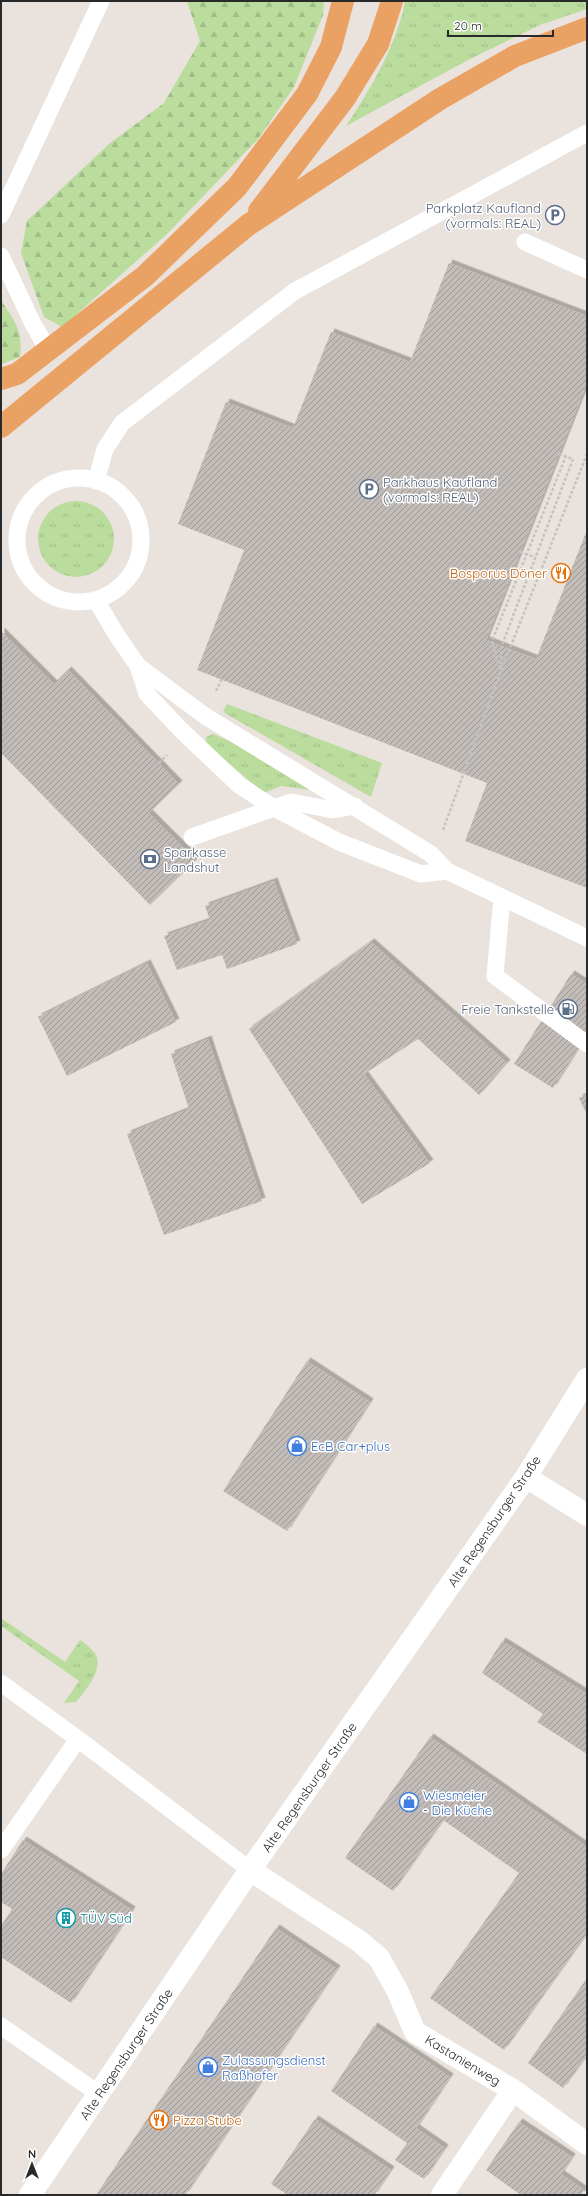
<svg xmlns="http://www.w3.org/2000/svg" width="588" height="2196" font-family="Quicksand,sans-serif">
  <defs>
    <pattern id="grass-tufts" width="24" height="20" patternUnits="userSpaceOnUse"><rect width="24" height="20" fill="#badc9d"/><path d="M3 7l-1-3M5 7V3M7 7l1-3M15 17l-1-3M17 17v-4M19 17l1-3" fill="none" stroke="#a0bd87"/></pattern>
    <pattern id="forest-firs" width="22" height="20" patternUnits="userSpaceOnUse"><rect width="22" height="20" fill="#badc9d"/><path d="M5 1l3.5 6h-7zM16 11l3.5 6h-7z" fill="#a0bd87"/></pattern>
    <pattern id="building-hatch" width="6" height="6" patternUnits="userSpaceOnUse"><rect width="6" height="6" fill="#c2bcb8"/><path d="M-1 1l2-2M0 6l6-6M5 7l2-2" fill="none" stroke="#9e9996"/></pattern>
    <filter id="shadow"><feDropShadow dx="3.5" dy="-3.5" stdDeviation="0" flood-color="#0004"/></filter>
  </defs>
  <rect width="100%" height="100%" fill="#eae2dc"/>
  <path fill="url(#grass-tufts)" d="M405,1H584L587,3V9L540,25L468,60L346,126C370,90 398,43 405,1Z
    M38 539a38 38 0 1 1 76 0a38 38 0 1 1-76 0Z
    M227,704L382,763L371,797L223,712Z
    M213,734L232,742L311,790L281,786L264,793L206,744V737Z
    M1,1618L65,1662L80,1640C85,1644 93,1649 96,1655C103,1671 85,1691 76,1702L64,1703L79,1681L1,1626Z"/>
  <path fill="url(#forest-firs)" d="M187,1H324L323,15L294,87L258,139L167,234L62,327L44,317L21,253L27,221L109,144L164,103L200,41Z
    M1,300C15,322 23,330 20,357L1,364Z"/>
  <path fill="url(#building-hatch)" filter="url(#shadow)" d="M449,263L587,316V383L486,640L536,659L587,530V888L465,841L487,783L197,670L244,550L178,524L226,402L293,428L331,332L410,362Z
    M1,631L54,684L68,670L179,784L149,813L196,860L150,905L1,753Z
    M274,881L297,944L227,969L222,955L177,970L164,936L210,920L205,906Z
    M371,942L507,1063L479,1095L418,1039L364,1074L430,1163L362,1204L249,1029Z
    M147,963L176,1022L67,1076L38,1017Z
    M571,974L587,984V1034L553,1088L514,1064Z
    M208,1039L262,1201L164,1235L127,1134L189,1109L171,1054Z
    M587,1095V1115L579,1098Z
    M307,1361L370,1402L287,1531L223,1491Z
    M502,1641L587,1694V1754L537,1722L543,1714L482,1673Z
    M430,1737L587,1847V1933L504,2050L430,1998L519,1873L443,1820L393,1891L345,1858Z
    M23,1840L132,1910L71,2003L1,1957V1926L12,1909L1,1902V1874Z
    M276,1928L337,1969L185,2195H96Z
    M587,1978V2061L584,2059L563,2088L528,2063Z
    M374,2026L450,2077L416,2128L445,2148L424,2179L395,2160L407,2143L331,2091Z
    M315,2119L391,2170L374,2195H288L271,2184Z
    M519,2122L572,2157L561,2174L584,2190L581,2195H521L486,2170Z"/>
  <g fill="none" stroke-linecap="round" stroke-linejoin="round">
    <path stroke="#c3c3c3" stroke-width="2.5" stroke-dasharray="3 2" stroke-linecap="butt" d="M520,552L535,557
      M500,668L492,641L566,456
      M501,669L502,645L573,459L559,454
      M216,691L222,679
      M159,763L167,755
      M443,830L501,671L587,454"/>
    <path stroke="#fff" stroke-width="17" d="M1,215L101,1
      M525,242L587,270
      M1,256L33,324L48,350
      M17 540a62 62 0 1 1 124 0a62 62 0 1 1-124 0Z
      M96,481L105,449L122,423L295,291L587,133
      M96,600L116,634L138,666L147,694L181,730L239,785L274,808L339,842L421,874L447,871
      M138,666L205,716L431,854L447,871L587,938
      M192,837L291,802L333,810L355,806
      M502,897L495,976L587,1044
      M1,1683L78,1739
      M1,1850L78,1739L250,1870
      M1,2026L99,2094"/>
    <path stroke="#fff" stroke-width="22" d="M526,1477L587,1515
      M250,1870L359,1941L379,1958L398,1992L415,2032L513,2090L587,2144
      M442,2195L513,2090"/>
    <path stroke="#fff" stroke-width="22" d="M30,2195L250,1870L526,1477L587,1379"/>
    <path stroke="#eaa264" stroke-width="22" d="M259,211L345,98L378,44L392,1
      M1,379L17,374L145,276L237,187L307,94L331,47L343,1
      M1,427L248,225L440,99L515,56L587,28"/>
  </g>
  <defs>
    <g id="parking-ring" transform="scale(1)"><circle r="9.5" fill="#fff" stroke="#5c6f8a" stroke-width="1.5"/><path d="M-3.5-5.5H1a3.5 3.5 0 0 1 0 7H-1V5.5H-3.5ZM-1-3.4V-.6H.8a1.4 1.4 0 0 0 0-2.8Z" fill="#5c6f8a"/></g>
    <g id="restaurant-ring" transform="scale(1)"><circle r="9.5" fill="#fff" stroke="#e8710a" stroke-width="1.5"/><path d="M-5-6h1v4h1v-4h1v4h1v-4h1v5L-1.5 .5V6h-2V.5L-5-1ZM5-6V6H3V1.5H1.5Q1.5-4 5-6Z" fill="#e8710a"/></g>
    <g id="bank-ring" transform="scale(1)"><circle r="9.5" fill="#fff" stroke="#5c6f8a" stroke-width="1.5"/><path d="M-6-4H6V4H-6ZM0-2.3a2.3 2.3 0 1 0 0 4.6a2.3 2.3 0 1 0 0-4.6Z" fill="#5c6f8a"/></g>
    <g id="fuel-ring" transform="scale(1)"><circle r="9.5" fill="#fff" stroke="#5c6f8a" stroke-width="1.5"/><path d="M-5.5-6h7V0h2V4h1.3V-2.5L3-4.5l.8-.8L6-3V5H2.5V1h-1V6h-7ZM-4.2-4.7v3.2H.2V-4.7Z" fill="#5c6f8a"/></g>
    <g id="shop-ring" transform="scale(1)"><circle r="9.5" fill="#fff" stroke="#3f7fe0" stroke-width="1.5"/><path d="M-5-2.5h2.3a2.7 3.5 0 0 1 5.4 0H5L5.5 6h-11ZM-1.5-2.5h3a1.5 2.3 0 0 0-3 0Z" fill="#3f7fe0"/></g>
    <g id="building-ring" transform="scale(1)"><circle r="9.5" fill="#fff" stroke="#0f9aa8" stroke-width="1.5"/><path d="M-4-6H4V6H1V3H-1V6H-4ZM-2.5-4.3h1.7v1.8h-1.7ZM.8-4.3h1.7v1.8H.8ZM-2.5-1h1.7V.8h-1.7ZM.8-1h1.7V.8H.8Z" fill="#0f9aa8"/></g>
  </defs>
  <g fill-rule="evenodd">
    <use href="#parking-ring" x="555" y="215"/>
    <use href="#parking-ring" x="369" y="489"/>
    <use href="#restaurant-ring" x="561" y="573"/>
    <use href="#bank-ring" x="150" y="859"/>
    <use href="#fuel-ring" x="568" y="1009"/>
    <use href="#shop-ring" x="297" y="1446"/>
    <use href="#shop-ring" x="409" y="1802"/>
    <use href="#building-ring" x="66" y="1918"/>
    <use href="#shop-ring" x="208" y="2067"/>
    <use href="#restaurant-ring" x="159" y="2120"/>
  </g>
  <g text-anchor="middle" stroke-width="3" stroke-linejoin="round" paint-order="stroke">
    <g font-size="13" fill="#4e5e75" stroke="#fff" text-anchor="end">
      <text x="541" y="213">Parkplatz Kaufland<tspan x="541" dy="15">(vormals: REAL)</tspan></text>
      <text x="383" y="487" text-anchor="start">Parkhaus Kaufland<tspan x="383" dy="15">(vormals: REAL)</tspan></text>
      <text x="164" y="857" text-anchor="start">Sparkasse<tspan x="164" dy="15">Landshut</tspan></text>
      <text x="554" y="1014">Freie Tankstelle</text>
    </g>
    <g font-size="13" fill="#c56008" stroke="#fff" text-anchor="end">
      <text x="547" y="578">Bosporus Döner</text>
      <text x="173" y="2125" text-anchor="start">Pizza Stube</text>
    </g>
    <g font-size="13" fill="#366cbe" stroke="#fff" text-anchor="start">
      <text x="311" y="1451">EcB Car+plus</text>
      <text x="423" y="1800">Wiesmeier<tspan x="423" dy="15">- Die Küche</tspan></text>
      <text x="222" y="2065">Zulassungsdienst<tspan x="222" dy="15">Raßhofer</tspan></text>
    </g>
    <g font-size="13" fill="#292929" stroke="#fff">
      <text transform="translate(494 1521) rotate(-56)" y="5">Alte Regensburger Straße</text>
      <text transform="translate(309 1787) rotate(-55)" y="5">Alte Regensburger Straße</text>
      <text transform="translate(126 2054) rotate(-56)" y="5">Alte Regensburger Straße</text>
      <text transform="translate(463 2060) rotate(31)" y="5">Kastanienweg</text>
    </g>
    <g font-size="13" fill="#0d838f" stroke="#fff" text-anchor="start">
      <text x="80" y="1923">TÜV Süd</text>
    </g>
  </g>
  <rect width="588" height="2196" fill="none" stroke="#292929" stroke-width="4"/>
  <g transform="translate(32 2164)" stroke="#ffffff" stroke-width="3" paint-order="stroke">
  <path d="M0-3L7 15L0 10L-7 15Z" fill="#292929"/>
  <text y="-6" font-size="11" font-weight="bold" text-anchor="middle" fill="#292929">N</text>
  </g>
  <path d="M448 30v6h105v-6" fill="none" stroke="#292929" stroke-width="2"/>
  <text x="454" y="30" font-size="12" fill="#292929" stroke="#ffffff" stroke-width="3" paint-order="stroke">20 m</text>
</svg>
